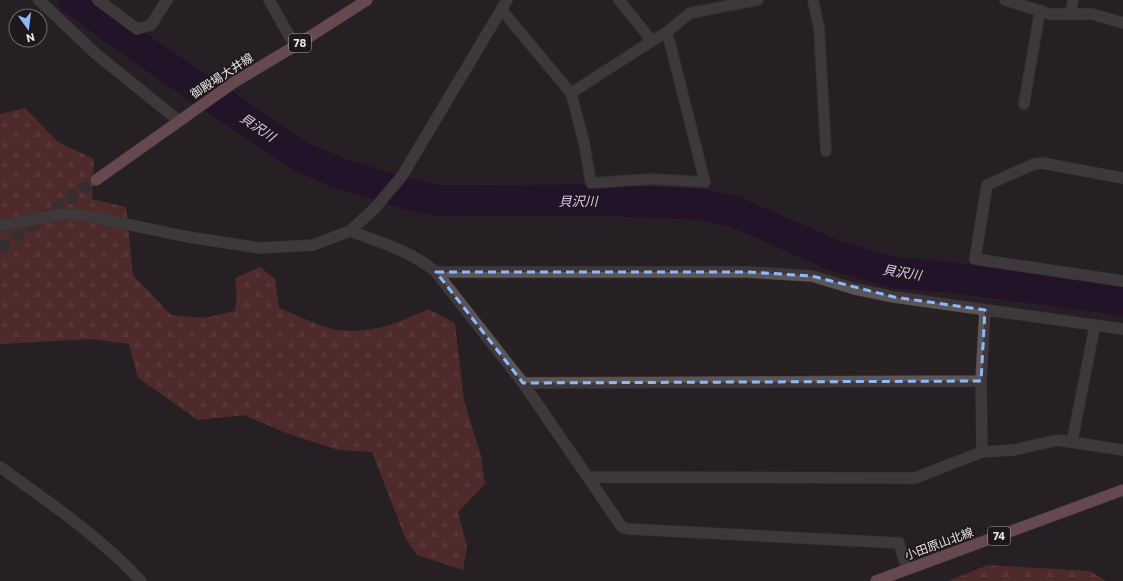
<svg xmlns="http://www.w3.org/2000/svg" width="1123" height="581" font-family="Commissioner,'Noto Sans JP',sans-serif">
  <defs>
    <pattern id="forest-firs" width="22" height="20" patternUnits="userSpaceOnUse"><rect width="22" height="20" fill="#823631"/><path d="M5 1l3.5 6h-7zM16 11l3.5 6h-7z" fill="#94534f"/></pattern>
  </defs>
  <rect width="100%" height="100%" fill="#272124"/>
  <path fill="url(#forest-firs)" d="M25,108L58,142L94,159L92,199L126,207L133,275L171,315L204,318L235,311L237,296L235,278L260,267L275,279L279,308C294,314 323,328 337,330C371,334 398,324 428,309L455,323L464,401L481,456L485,484L458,512L467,547L463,570L417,555L405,537L372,452L338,450L286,433L244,415L198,420L138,378L129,344L91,339L0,344V114Z
    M988,565L1090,571L1106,581H948Z"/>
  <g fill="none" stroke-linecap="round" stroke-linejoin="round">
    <path stroke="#21032e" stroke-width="31" d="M74,0L140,48L302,157L339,173L407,194L442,201L590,200L697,204L733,211L838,257L896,273L957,278L1106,298L1123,301"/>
    <path stroke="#443e41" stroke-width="11" stroke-dasharray="11 5.5" stroke-linecap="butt" d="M0,248L96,180"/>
    <g stroke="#443f41" stroke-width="12">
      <path id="service" d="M813,0L819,28L826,151
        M501,9L571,93L584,142L591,183L652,179L705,182L667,32
        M1070,14L1073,0
        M652,41L667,32L690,13L758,0
        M571,93L652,41L619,0
        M1024,104L1040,10
        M1072,442L1095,325"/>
    </g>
    <g stroke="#443f41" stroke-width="12">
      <path id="minor" d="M98,0L137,29L151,25L167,0
        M269,0L295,46
        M1005,0L1050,14H1092L1123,23
        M1123,178L1042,163L1034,164L987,185L975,259L1123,281
        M350,231C380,242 411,251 436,272L523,383L622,527L629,529L899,543L907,569
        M436,272H748L812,276L855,289L894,297L1123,329
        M523,383L981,381
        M982,452L981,381L985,310
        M588,477L915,478L982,452L1014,450L1057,440L1123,450"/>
    </g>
    <g stroke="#443f41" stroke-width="12">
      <path id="tertiary" d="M39,0L96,54L179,121
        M0,226L63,214L83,215L188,237L260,248L313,245L350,231L375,208L402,176L507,0
        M0,467C49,502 100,537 141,581"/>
    </g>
    <g stroke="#443f41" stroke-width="12">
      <path id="primary" d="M96,180L233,83L295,46L367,0
        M876,581L1123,490"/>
    </g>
    <use href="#service" stroke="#5c5558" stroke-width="10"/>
    <use href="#minor" stroke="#5c5558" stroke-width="11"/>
    <use href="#tertiary" stroke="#5c5558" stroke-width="11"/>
    <use href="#primary" stroke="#b27a84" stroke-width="11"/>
  </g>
  <path d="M0 0H1123V581H0ZM436,272H748L812,276L894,297L985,310L981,381L523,383Z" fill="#272124" fill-opacity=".55" fill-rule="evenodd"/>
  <path fill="none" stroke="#8db9fc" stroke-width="3" stroke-dasharray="8 5" stroke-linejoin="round" d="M436,272H748L812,276L894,297L985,310L981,381L523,383Z"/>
  <g text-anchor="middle" stroke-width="3.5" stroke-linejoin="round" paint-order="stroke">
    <g fill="#1e181a" stroke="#aba7a9" stroke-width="1">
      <rect x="289" y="34" width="22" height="18" rx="3"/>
      <rect x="988" y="527" width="22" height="18" rx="3"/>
    </g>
    <g font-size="11" font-weight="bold" fill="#e8e4e6">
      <text x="300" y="47">78</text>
      <text x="999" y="540">74</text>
    </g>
    <g font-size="12" fill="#e8e4e6" stroke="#1e181a">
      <text transform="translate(222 76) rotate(-33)" y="4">御殿場大井線</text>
      <text transform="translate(939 544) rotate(-20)" y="4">小田原山北線</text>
    </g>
    <g font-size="13" font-style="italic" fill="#e3c1f7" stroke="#1e181a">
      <text transform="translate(258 127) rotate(34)" y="5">貝沢川</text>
      <text x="578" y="206">貝沢川</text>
      <text transform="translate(902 272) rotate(9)" y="5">貝沢川</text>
    </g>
  </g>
  <g transform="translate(28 28) rotate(166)"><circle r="19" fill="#1e181a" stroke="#6f6a6c"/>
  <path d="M0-3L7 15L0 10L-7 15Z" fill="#8db9fc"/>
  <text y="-6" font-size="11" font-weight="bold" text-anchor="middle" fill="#e8e4e6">N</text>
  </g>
</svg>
